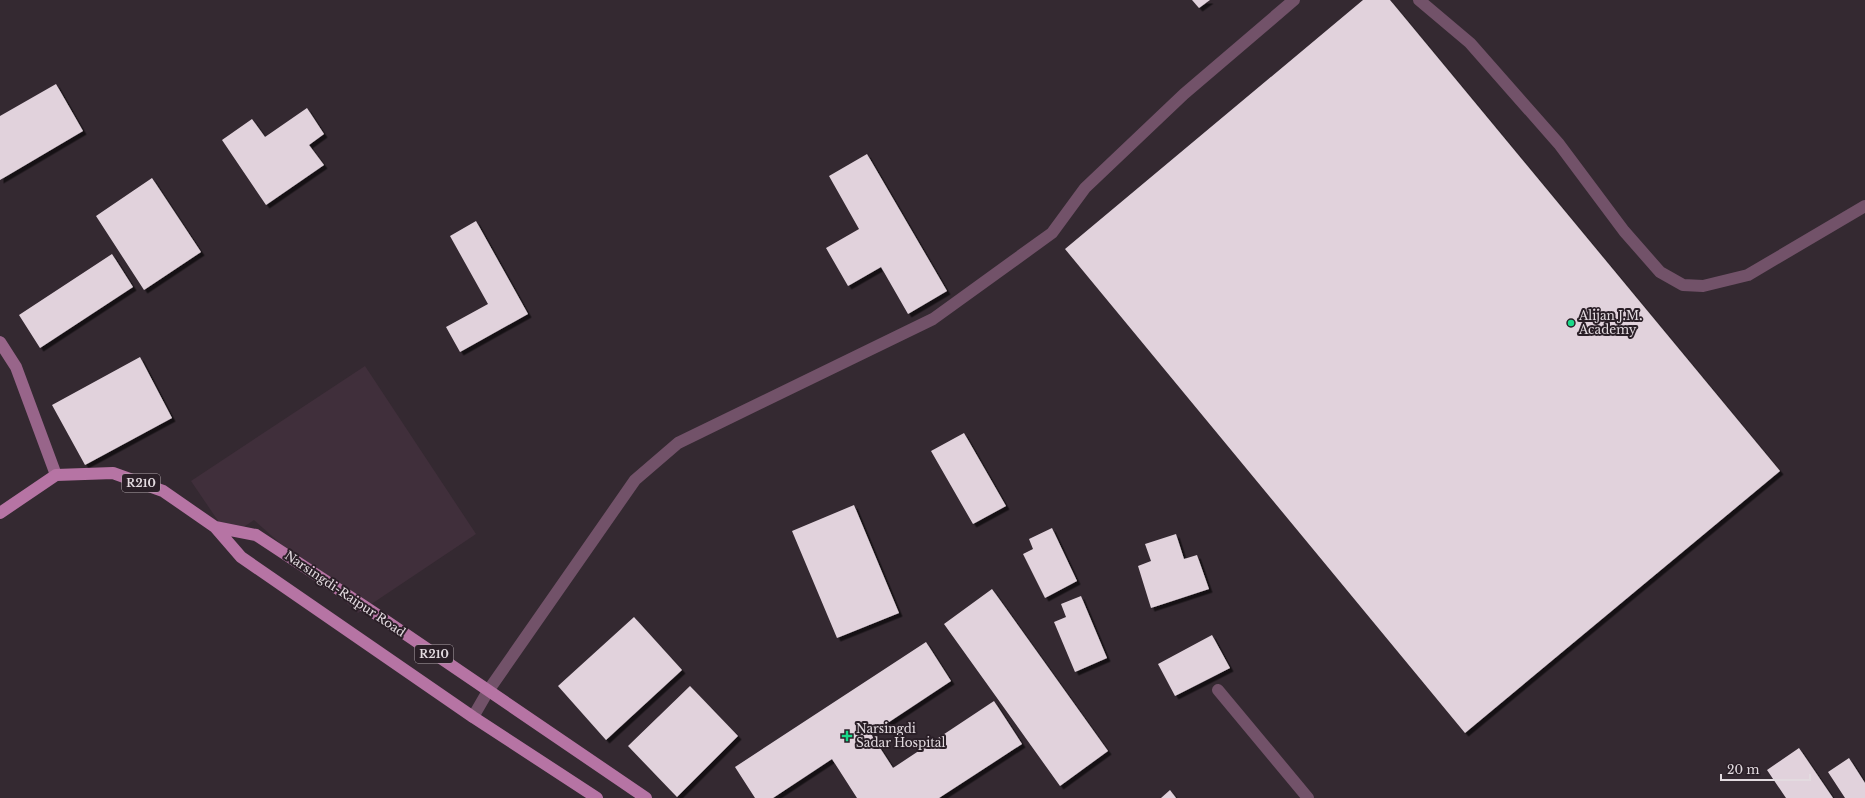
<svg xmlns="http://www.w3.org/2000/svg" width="1865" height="798" font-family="'Libre Baskerville',serif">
  <defs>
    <filter id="shadow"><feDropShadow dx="3.5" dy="3.5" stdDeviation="0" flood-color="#0009"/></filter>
  </defs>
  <rect width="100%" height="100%" fill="#342931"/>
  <path fill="#402f3b" d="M365,366L476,534L358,613L254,520L229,537L191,481Z"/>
  <path fill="#e1d2dc" filter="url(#shadow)" d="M1192,0H1210L1199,8Z
    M1363,0H1390L1780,471L1465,733L1065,249Z
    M56,84L83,131L0,180V116Z
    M307,108L324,134L309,145L324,165L266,205L222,140L252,119L265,137Z
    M867,154L947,291L908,314L881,267L848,286L826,248L859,229L829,176Z
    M152,178L201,252L144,290L96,216Z
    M476,221L528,314L460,352L446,327L488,304L450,236Z
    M112,254L133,287L40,348L19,315Z
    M140,357L172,418L85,465L52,405Z
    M964,433L1006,506L973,524L931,451Z
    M854,505L899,613L837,638L792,531Z
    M1052,528L1077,581L1045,598L1023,554L1033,549L1029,539Z
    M1176,534L1184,559L1197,555L1209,589L1151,608L1138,566L1151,561L1145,544Z
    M992,589L1108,751L1060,786L944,624Z
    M1081,596L1107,658L1075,672L1054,622L1066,617L1061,604Z
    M634,617L682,670L606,740L558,686Z
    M1212,635L1230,668L1175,696L1158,664Z
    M926,642L951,681L871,734L893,768L994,701L1022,744L939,798H857L832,759L773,798H755L735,767Z
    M690,686L738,736L677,797L628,746Z
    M1799,748L1833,798H1786L1767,770Z
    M1849,758L1865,783V798H1845L1828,772Z
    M1170,790L1176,798H1161Z"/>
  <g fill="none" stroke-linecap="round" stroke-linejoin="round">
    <path stroke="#725269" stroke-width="12" d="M1419,0L1470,43L1559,144L1624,231L1660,272L1683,285L1703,286L1748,275L1865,206
      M1218,690L1308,798
      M473,717L488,691L635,480L678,443L933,319L1052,233L1085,188L1184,94L1294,0"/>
    <path stroke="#98658a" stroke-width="12" d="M0,342L16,367L56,475"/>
    <path stroke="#b674a4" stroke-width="12" d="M0,513L56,475L113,473L163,491L215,527L241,557L473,717L597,798
      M215,527L256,535L373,612L646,798"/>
  </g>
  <g fill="#19d989" stroke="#2a1f27" stroke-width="1.5">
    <circle cx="1571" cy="323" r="4"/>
    <path d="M845 730h4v4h4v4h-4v4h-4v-4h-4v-4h4z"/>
  </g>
  <g text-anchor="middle" stroke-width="4" stroke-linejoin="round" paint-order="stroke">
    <g fill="#2a1f27" stroke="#aca3a8" stroke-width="1">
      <rect x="122" y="474" width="38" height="18" rx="3"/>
      <rect x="415" y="645" width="38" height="18" rx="3"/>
    </g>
    <g font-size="11" font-weight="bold" fill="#e3dbe0">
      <text x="141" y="487">R210</text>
      <text x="434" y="658">R210</text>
    </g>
    <g font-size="12" fill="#e3dbe0" stroke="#2a1f27" text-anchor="start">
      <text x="1579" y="320">Alijan J.M.<tspan x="1579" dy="14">Academy</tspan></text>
      <text x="856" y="733">Narsingdi<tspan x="856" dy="14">Sadar Hospital</tspan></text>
    </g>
    <g font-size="12" fill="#e3dbe0" stroke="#2a1f27">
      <text transform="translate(345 594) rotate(34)" y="4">Narsingdi-Raipur Road</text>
    </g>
  </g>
  <path d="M1721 774v6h89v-6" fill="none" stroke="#e3dbe0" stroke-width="2"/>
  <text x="1727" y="774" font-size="12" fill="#e3dbe0" stroke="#2a1f27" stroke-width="3" paint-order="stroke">20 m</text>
</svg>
